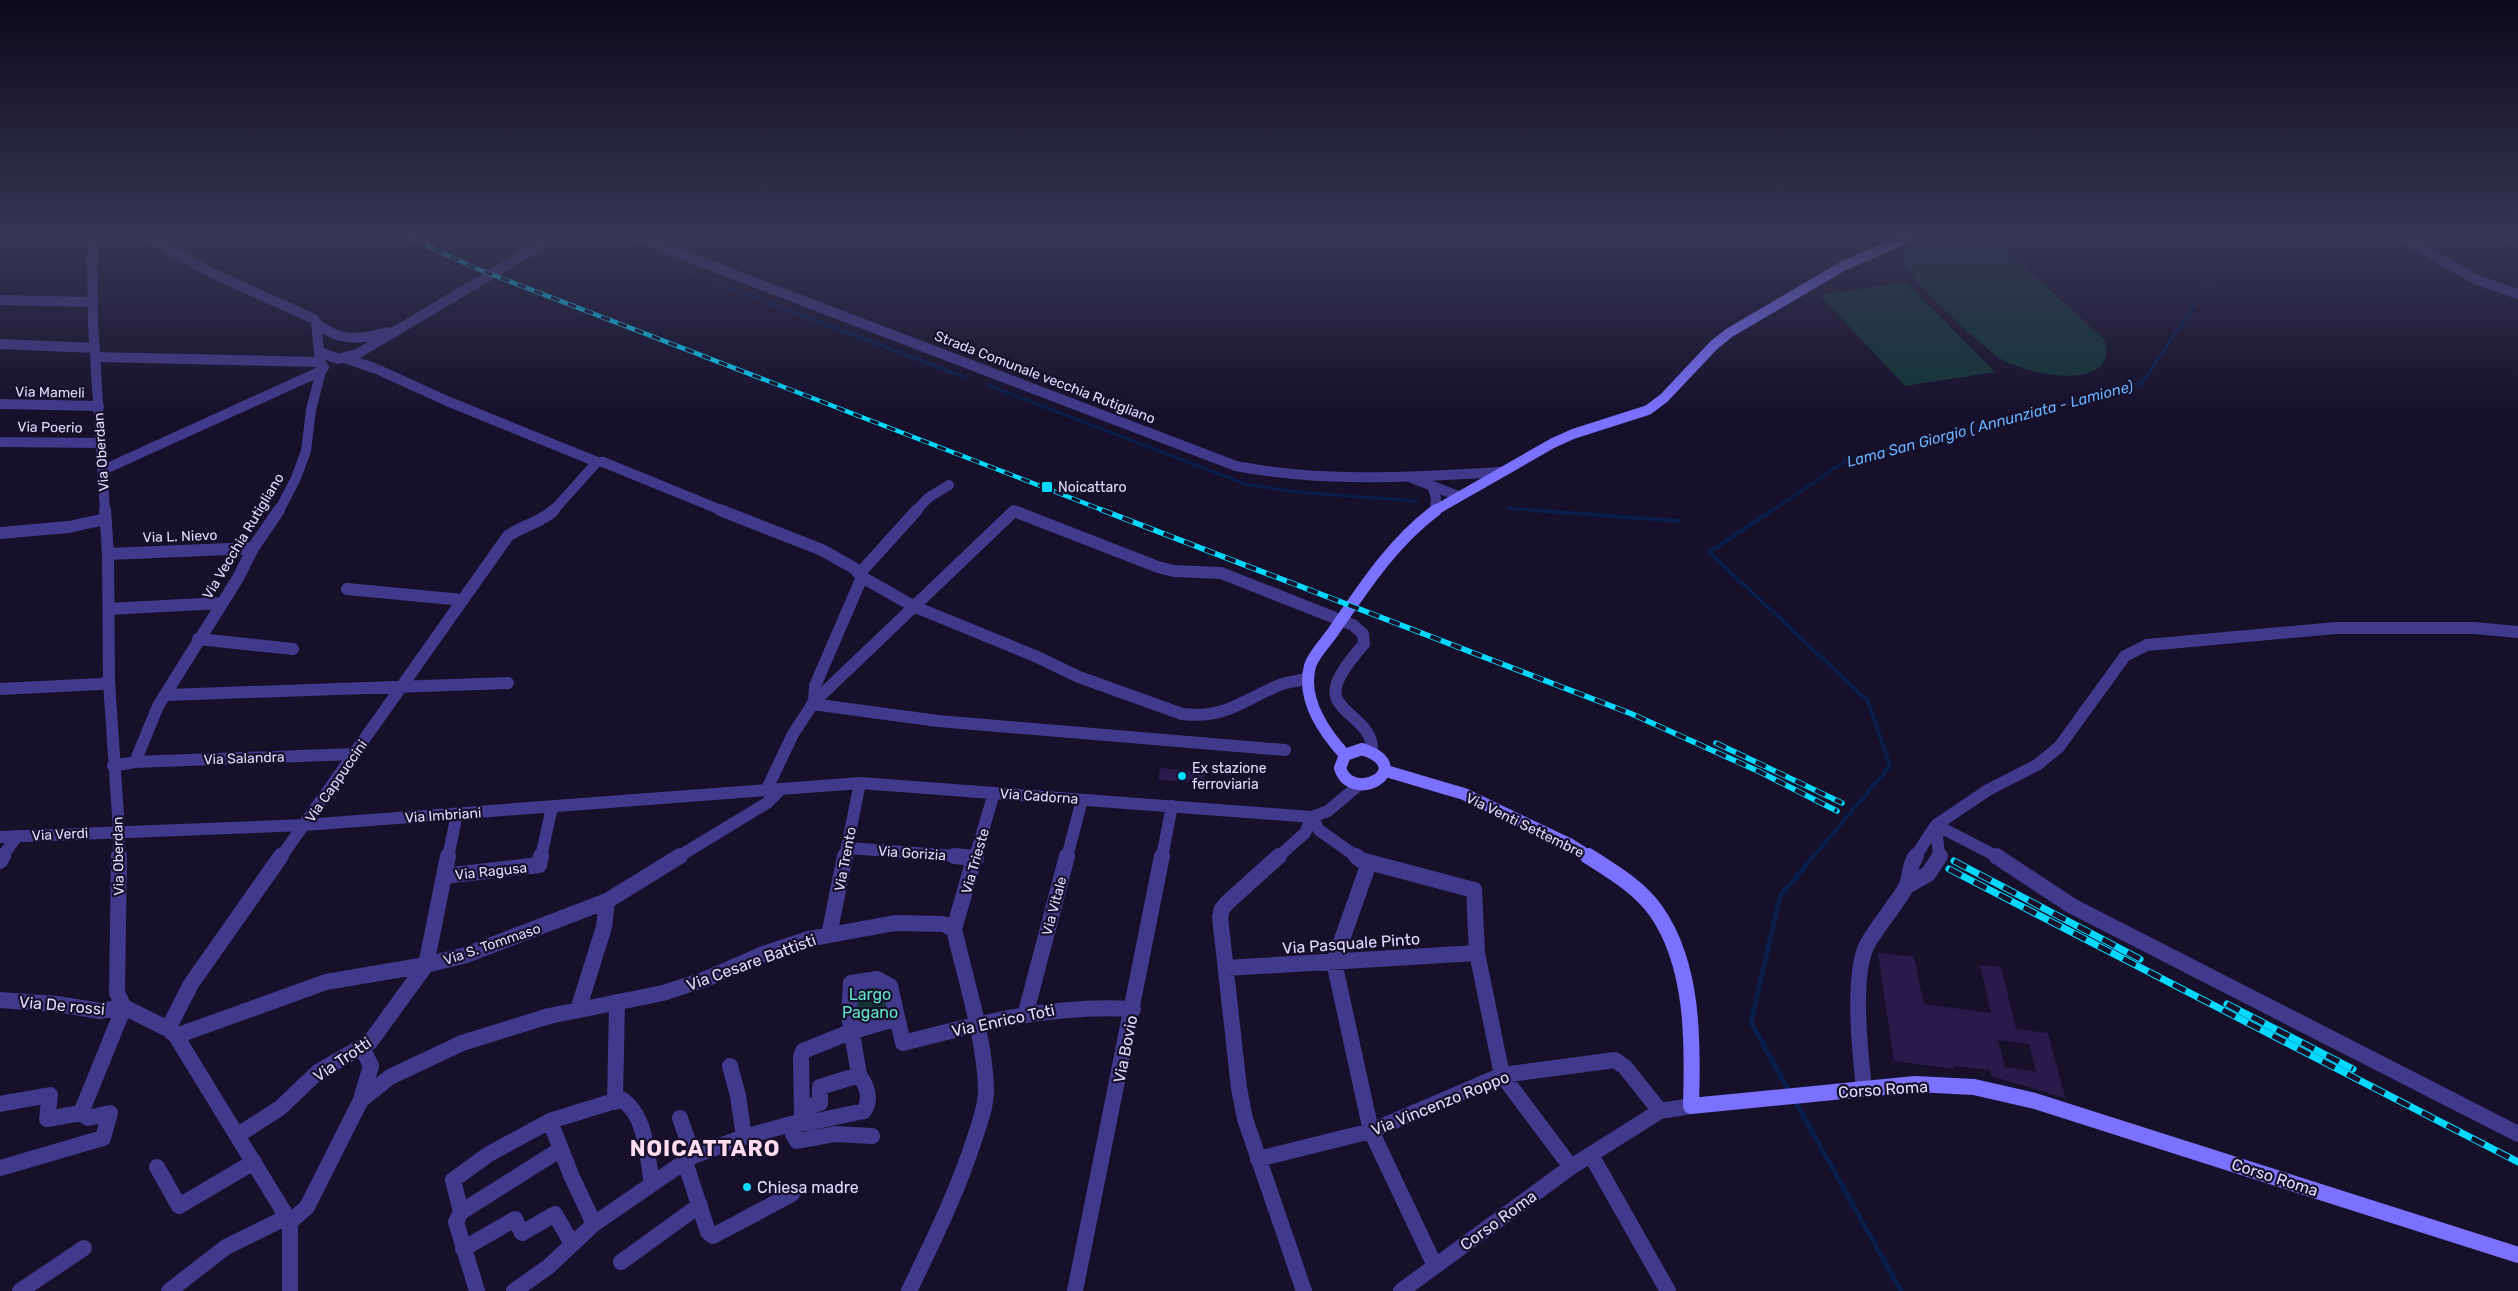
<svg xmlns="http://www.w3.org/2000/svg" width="2518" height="1291" font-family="Rubik,sans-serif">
  <rect width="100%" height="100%" fill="#16102b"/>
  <path fill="#133535" d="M1936,238C1964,237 1987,238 2010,254L2104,339C2107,347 2108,353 2104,361C2089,388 2025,372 2003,360C1986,351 1912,282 1904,264C1902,259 1903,255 1904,250L1910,244Z
    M1905,282L1995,372L1905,386L1820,295Z
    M882,983L889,1016L855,1025L857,985Z"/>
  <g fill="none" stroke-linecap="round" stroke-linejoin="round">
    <path stroke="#091e4b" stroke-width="3" d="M588,234L964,377
      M990,386L1245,484L1295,492L1417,501
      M1508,508L1547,511
      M1771,511L1847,460L2142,383L2242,234"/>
    <path stroke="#091e4b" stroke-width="4" d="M1530,510L1679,521
      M1772,510L1709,552L1868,701L1890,766L1813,857"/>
    <path stroke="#091e4b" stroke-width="5" d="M1790,1093L1751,1022L1780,896L1814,856
      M1795,1101L1901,1291"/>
  </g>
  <path fill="#281b4c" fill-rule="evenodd" d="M1160,768L1205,772L1204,783L1158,780Z
    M1878,953L1914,957L1924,1004L1991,1013L1980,965L2001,967L2016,1029L2048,1033L2065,1098L1991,1076L1990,1070L1954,1066V1069L1894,1061ZM1998,1040L2029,1044L2036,1072L2005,1067Z"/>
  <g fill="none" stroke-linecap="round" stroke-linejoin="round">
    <path stroke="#41398b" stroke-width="10" d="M628,234L1236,466C1324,483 1412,477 1501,472
      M2396,234L2477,280L2518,294
      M2502,234L2518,242
      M145,236L212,273L314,319L316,323L321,371L311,410L306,451L296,478L279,511
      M0,300L93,302
      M316,323C339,342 360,340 387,332
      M0,344L95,348
      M320,352L338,359L357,354L559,234
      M95,357L321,362
      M345,358L379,370L447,401L597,462H603L723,511
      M0,404L99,406
      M0,442L99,443
      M103,470L321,371L324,367
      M1412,478L1458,496
      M1432,486L1436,498L1435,510
      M553,511L597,462
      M916,511L928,498L949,485"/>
    <path stroke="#41398b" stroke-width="12" d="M720,510L822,550L854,568L862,577L913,606L1035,656L1079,677L1182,714C1224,719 1240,702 1277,686C1286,682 1297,681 1307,679
      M0,533L69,527L105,519
      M108,554L253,548
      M860,573L917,510
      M347,589L463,600
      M109,609L220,603
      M198,639L293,649
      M0,689L101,684L109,681
      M166,695L508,683
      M814,702L815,686L862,577
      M812,704L938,721L1285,750
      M135,762L353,754
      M113,766L135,762L158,706L238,578L253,548L279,510
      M766,791L793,734L814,702L1014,511L1158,567L1174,571L1221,573L1353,625L1363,634L1364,644C1354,656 1343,668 1337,683C1326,712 1374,718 1372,751
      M1312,817L1319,830L1357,857
      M1936,825L1998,857
      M1936,825L1939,857
      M848,848L970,857
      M2,857L17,836
      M119,857V831
      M281,857L508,536C522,526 542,522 554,510
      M448,857L457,814
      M541,857L552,807
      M678,857L767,803L781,789
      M845,857L860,783
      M975,857L994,793
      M1067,857L1082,800
      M1162,857L1172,806
      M1278,857L1305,833L1312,817
      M1915,857L1936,825L1988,790L2037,765L2059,747L2125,656L2147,645L2336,628H2474L2518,632"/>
    <path stroke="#41398b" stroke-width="16" d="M119,856L117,993L124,1007L168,1029L176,1036L290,1222V1291
      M954,856L976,858
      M1279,856L1228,902L1222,909L1220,917L1239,1088L1245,1119L1304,1291
      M1356,856L1361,860L1474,890L1477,953L1502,1075L1571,1167
      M1996,856L2072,906L2518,1134
      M0,861L3,856
      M1369,863L1334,962L1371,1131L1435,1266
      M444,876L539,865L541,856
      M1907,886L1928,874L1940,856
      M954,929L975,856
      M829,935L845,856
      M1226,968L1477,953
      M0,1000L57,1004L100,1011L124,1007
      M578,1010L604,927L607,901
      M1026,1012L1067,856
      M168,1029L191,984L281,856
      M176,1036L326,982L426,965L466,955L607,901L680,856
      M730,1066L738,1096L744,1137
      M1864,1088C1860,1054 1851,972 1868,943C1879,924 1894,907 1905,889C1911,879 1908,867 1916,856
      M361,1099L371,1066L362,1047
      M615,1102L617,1002
      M0,1104L50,1095L47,1119L81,1113
      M802,1109L820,1103V1087L859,1075L849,1015L851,983L877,979L890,986L903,1043C981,1023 1051,1004 1133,1009
      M802,1116L801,1057L803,1051L850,1032L897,1018
      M680,1118L693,1156
      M550,1121L571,1175L594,1224
      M795,1123L793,1134L797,1141L835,1134L872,1136
      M238,1135L280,1108L318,1072L370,1042L426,965L448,856
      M1591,1155L1668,1291
      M1258,1159L1371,1131L1502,1075L1615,1060L1625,1067L1660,1111
      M685,1162L708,1232L713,1236L792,1194
      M157,1167L179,1206L254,1162
      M0,1168L103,1138L110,1113L88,1118L81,1113L124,1007
      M461,1212L561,1149
      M290,1222L307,1207L361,1100L390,1077L462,1043L549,1016L663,993L706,979L763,954L808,939L895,923L943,924L954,929C965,978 985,1039 986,1089C986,1106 980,1122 975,1137C958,1191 933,1241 909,1291
      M463,1249L515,1219L522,1233L555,1214L572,1244
      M621,1262L700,1205
      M20,1291L84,1248
      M169,1291L226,1247L287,1217
      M477,1291L456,1222L461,1212L453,1180L489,1154L550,1121L621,1099C647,1115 647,1157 652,1184
      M514,1291L548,1267L594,1224L693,1156L744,1137L795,1123H807L864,1111C872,1098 867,1086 859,1075
      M1075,1291L1162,856
      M1401,1291L1571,1167L1660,1111L1691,1106"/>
    <path stroke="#41398b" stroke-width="10" d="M92,234L93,325L105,511"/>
    <path stroke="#41398b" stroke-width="12" d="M105,510L108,554L109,681L119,831
      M0,837L305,825L860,783L1312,817L1328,811L1359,785"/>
    <path stroke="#7b71ff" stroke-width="10" d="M1434,511L1553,443L1573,434L1648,410L1664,398L1714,345L1729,333L1843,266L1916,234"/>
    <path stroke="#7b71ff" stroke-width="12" d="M1362,749C1419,768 1352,806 1340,768L1345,755Z
      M1345,755C1324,732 1301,699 1310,666C1313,655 1326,642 1333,632C1364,587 1392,543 1436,510
      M1386,771L1464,794L1571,845L1590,857"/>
    <path stroke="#7b71ff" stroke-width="16" d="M1588,856C1613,872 1639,887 1656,911C1694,965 1693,1043 1691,1106L1915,1084L1974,1087L2035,1101L2518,1255"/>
    <g stroke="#06d9ff" stroke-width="4.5">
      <path id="rail-far2" d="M402,234L475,268L1105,511"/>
    </g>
    <g stroke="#06d9ff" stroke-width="5.5">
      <path id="rail-far1" d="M1102,510L1632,714L1760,772L1837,811
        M1716,743L1842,803"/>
    </g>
    <g stroke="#06d9ff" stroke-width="7">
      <path id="rail" d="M1954,861L2140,959
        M1949,869L2518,1162
        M2227,1004L2353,1069"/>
    </g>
    <use href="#rail-far2" stroke="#16102b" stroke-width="3" stroke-dasharray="9" stroke-linecap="butt"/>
    <use href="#rail-far1" stroke="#16102b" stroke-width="4" stroke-dasharray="11" stroke-linecap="butt"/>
    <use href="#rail" stroke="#16102b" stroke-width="5" stroke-dasharray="14" stroke-linecap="butt"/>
  </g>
  <linearGradient id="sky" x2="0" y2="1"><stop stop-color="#0c0918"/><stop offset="0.57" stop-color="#363755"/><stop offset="1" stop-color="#363755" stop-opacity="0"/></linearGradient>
  <rect width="2518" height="414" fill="url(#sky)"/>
  <g fill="#06d9ff" stroke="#16102b" stroke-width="2">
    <rect x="1041" y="481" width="12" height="12" rx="2.5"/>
    <circle cx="1182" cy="776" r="5"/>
    <circle cx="747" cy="1187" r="5"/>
  </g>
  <g text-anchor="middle" stroke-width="4.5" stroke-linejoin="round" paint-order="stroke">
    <g font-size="14" fill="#e0daff" stroke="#16102b">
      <text transform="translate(1045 377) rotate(21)" y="5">Strada Comunale vecchia Rutigliano</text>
      <text transform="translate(50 392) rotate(1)" y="5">Via Mameli</text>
      <text transform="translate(50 427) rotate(1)" y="5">Via Poerio</text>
      <text transform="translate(101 452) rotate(-94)" y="5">Via Oberdan</text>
      <text transform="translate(180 536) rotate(-2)" y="5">Via L. Nievo</text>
      <text transform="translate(243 536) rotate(-59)" y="5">Via Vecchia Rutigliano</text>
      <text transform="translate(244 758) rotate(-2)" y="5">Via Salandra</text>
      <text transform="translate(336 781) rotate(-55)" y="5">Via Cappuccini</text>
      <text transform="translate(1039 796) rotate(4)" y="5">Via Cadorna</text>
      <text transform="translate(443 815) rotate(-4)" y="5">Via Imbriani</text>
      <text transform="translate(1525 825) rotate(26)" y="5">Via Venti Settembre</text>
      <text transform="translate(60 834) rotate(-3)" y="5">Via Verdi</text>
      <text transform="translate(912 853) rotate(4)" y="5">Via Gorizia</text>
      <text transform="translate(118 856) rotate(-91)" y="5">Via Oberdan</text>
      <text transform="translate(845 859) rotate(-79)" y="5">Via Trento</text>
      <text transform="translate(975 861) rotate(-74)" y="5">Via Trieste</text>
      <text transform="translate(491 871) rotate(-6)" y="5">Via Ragusa</text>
      <text transform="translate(1054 906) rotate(-75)" y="5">Via Vitale</text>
      <text transform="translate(492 944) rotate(-19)" y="5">Via S. Tommaso</text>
    </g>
    <g font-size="14" fill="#e0daff" stroke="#16102b" text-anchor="start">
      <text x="1058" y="492">Noicattaro</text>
      <text x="1192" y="773">Ex stazione<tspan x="1192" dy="16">ferroviaria</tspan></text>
    </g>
    <g font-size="15" font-style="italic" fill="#68b1ff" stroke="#16102b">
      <text transform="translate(1990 424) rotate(-15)" y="5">Lama San Giorgio ( Annunziata - Lamione)</text>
    </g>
    <g font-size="16" fill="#e0daff" stroke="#16102b">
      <text transform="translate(1351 943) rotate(-4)" y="6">Via Pasquale Pinto</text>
      <text transform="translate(751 962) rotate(-20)" y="6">Via Cesare Battisti</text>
      <text transform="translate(62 1005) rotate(5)" y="6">Via De rossi</text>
      <text transform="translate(1003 1020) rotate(-12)" y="6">Via Enrico Toti</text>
      <text transform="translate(1125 1049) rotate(-79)" y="6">Via Bovio</text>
      <text transform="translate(342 1059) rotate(-34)" y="6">Via Trotti</text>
      <text transform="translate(1883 1089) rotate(-4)" y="6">Corso Roma</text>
      <text transform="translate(1440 1103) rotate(-22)" y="6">Via Vincenzo Roppo</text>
      <text transform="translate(2275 1177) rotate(18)" y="6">Corso Roma</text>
      <text transform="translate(1498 1220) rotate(-36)" y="6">Corso Roma</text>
    </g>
    <g font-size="16" fill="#60e5ca" stroke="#16102b">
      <text x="870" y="1000">Largo<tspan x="870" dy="18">Pagano</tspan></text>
    </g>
    <g font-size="16" fill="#e0daff" stroke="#16102b" text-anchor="start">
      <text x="757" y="1193">Chiesa madre</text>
    </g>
    <g font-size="22" font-weight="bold" letter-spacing="1" fill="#ffdcf0" stroke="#16102b">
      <text x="705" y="1156">NOICATTARO</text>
    </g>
  </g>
</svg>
